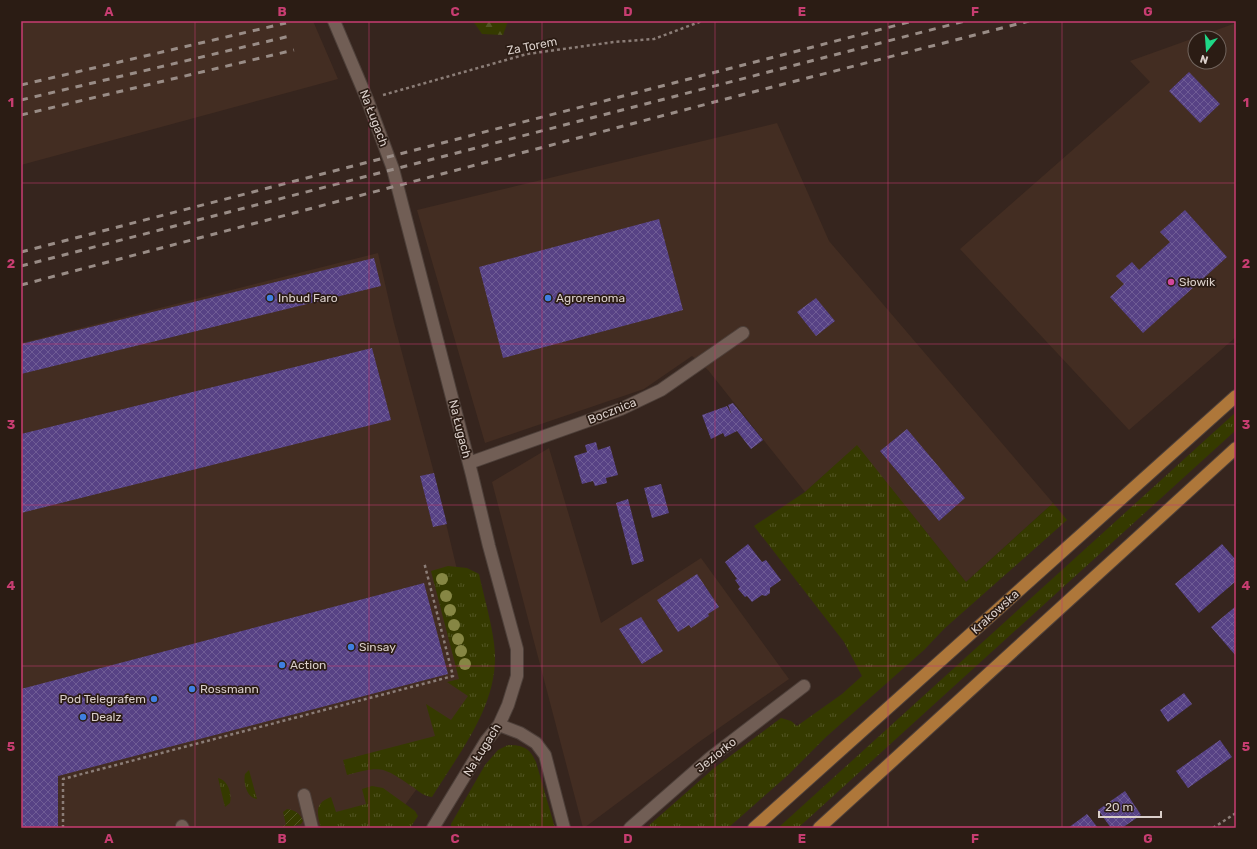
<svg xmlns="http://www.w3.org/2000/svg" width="1257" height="849" font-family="Rubik,sans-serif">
  <defs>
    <pattern id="grass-tufts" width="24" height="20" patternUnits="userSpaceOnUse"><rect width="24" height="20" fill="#353a00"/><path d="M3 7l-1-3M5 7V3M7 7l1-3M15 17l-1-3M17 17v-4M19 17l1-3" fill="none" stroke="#525524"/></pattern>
    <pattern id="forest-firs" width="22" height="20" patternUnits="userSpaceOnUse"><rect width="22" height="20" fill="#353a00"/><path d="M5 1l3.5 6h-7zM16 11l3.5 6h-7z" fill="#525524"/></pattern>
    <pattern id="garden-furrows" width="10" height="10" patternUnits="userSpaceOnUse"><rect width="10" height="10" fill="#353a00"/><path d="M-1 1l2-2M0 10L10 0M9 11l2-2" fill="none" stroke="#525524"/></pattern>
    <pattern id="building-cross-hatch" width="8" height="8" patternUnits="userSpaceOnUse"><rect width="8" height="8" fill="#574285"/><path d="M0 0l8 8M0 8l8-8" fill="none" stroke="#6f5c95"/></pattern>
  </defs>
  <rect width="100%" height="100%" fill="#36251e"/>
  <path fill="#432d22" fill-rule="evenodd" d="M21,21H313L338,79L21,165Z
    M1236,23V337L1129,430L960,249L1150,82L1130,61ZM1195,38H1219V62H1195Z
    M777,123L829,241L1053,503L966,582L857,446L805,492L708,370L692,356L644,389L485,443L417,210Z
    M378,253L394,323L434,473L469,620L488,692L388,828H21V343Z
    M549,448L601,623L701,558L789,679L699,742L584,828H583L492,482Z"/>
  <path fill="url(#grass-tufts)" d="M1236,412V430L798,828H778Z
    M857,445L966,582L1053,503L1067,520L945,628L924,650L826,737L788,775L728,828H646L713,769L781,718L791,721L797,726L842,694L862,676L844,642L754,526L805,492Z
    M448,566L467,568L479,574C484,597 491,620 494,643C502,701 461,750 432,797C424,796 419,792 413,787C383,767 383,765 347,775L343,760L435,736L426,704L451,720L468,696L447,682L459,679L431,571Z
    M508,745C523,745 530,748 536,762L555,828H451V824L485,765L498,750Z
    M249,770L257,799C247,798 243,783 245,774Z
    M218,778C228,780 232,793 230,803L225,807Z
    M372,786L383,788L415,811L418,816L410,828H321C317,813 314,803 331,797L336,812L366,804L362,789Z"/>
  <path fill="url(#forest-firs)" d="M473,21H508L503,35L482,34Z"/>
  <path fill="url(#garden-furrows)" d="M287,809C295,810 300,813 303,821L301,824L285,828H274L286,825L283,812Z"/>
  <path fill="url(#building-cross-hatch)" d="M1189,72L1220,104L1200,123L1169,91Z
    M1185,210L1227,257L1143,333L1110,297L1124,284L1116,276L1132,262L1139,270L1170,242L1160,232Z
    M659,219L683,310L503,358L479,267Z
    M374,258L381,286L21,374V344Z
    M816,298L835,321L816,336L797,312Z
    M372,348L391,420L21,513V434Z
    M733,403L763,440L751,449L737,431L725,437L723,433L711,439L702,415L727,406L732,415L728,405Z
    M907,429L965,498L939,521L880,451Z
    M596,442L598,450L610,446L618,475L606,478L607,483L595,486L593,481L582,484L574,456L587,452L585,445Z
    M434,473L447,524L433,527L420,476Z
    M661,484L669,513L652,518L644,488Z
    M628,499L644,561L632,565L616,503Z
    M748,544L762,562L766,560L781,580L770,588V593L766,596L762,595L752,602L747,596L745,597L738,589L740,587L735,580L737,579L725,562Z
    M1222,544L1236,560V581L1199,613L1175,584Z
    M697,574L719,607L708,614L709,616L691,628L689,625L678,632L657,600Z
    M424,583L448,674L58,776V828H21V689Z
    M1236,606V656L1211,627Z
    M641,617L663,651L642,664L619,629Z
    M1184,693L1192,704L1168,722L1160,710Z
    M1220,740L1232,757L1188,788L1176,771Z
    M1125,791L1141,815L1122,828H1111L1098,810Z
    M1087,814L1098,828H1068Z"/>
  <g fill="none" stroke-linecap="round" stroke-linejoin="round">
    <g stroke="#4e403a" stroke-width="14">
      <path id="minor" d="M334,21L367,99L393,169L472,475L489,546L517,649V676L508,705L499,725L486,741L433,828
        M469,463L621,409L661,390L743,333
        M499,725L520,733L536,743L545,755L564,828
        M304,795L312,828
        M182,826L183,828
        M630,828L710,758L804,686"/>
    </g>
    <g stroke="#4e403a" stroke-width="14">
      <path id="major" d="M754,828L1236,396
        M819,828L1236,448"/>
    </g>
    <path stroke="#8b7d77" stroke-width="2.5" stroke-dasharray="3 3" stroke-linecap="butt" d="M383,95L527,54L614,42L654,39L702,21
      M63,828V779L453,676L424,562
      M1213,828L1236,813"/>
    <use href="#minor" stroke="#715e55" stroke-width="12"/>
    <use href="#major" stroke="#ae773a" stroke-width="12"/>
    <path stroke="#998c86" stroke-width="3" stroke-dasharray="7 7" stroke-linecap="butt" d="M21,85L286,23
      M21,100L290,36
      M21,115L294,50
      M21,252L913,21
      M21,266L965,21
      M21,285L722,100L1029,21"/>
  </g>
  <g fill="#868644">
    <circle cx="442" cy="579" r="6"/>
    <circle cx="446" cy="596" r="6"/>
    <circle cx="450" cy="610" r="6"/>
    <circle cx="454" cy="625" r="6"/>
    <circle cx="458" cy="639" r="6"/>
    <circle cx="461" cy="651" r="6"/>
    <circle cx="465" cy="664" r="6"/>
  </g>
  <path fill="none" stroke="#c73d71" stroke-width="1" stroke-opacity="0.55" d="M195,21V828M369,21V828M542,21V828M715,21V828M888,21V828M1062,21V828M21,183H1236M21,344H1236M21,505H1236M21,666H1236"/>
  <circle fill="#d1479c" stroke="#2b1c14" stroke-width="1.5" cx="1171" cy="282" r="4"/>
  <g fill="#3f7fe0" stroke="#2b1c14" stroke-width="1.5">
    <circle cx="270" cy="298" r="4"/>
    <circle cx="548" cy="298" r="4"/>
    <circle cx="351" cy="647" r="4"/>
    <circle cx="282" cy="665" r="4"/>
    <circle cx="192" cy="689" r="4"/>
    <circle cx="154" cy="699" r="4"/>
    <circle cx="83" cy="717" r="4"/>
  </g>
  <g text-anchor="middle" stroke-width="3.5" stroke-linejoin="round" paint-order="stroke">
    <g font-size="12" fill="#dacfca" stroke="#2b1c14">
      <text transform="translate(532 46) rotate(-11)" y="4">Za Torem</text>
      <text transform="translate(374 118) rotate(69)" y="4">Na Ługach</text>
      <text transform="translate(612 411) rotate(-22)" y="4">Bocznica</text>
      <text transform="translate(460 429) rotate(76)" y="4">Na Ługach</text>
      <text transform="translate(995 612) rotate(-42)" y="4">Krakowska</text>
      <text transform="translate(482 750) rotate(-58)" y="4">Na Ługach</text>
      <text transform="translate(716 755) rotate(-39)" y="4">Jeziorko</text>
    </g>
    <g font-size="12" fill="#dacfca" stroke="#2b1c14" text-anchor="start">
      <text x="1179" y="286">Słowik</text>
      <text x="278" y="302">Inbud Faro</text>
      <text x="556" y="302">Agrorenoma</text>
      <text x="359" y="651">Sinsay</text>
      <text x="290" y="669">Action</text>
      <text x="200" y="693">Rossmann</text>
      <text x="146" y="703" text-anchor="end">Pod Telegrafem</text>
      <text x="91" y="721">Dealz</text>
    </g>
  </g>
  <rect width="1257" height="849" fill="none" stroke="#2b1c14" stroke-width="44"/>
  <g transform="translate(1207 50) rotate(197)"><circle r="19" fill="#2b1c14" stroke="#71645d"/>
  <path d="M0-3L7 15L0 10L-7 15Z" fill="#1fd887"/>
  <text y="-6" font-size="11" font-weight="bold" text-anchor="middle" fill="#dacfca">N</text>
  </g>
  <path d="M1099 811v6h62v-6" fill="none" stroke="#dacfca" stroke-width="2"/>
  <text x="1105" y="811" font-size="12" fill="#dacfca" stroke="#2b1c14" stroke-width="3" paint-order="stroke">20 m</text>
  <rect x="22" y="22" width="1213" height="805" fill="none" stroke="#c73d71" stroke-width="1.5"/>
  <g font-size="13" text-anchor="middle" font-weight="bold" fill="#c73d71">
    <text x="109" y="16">A</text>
    <text x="282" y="16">B</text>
    <text x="455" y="16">C</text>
    <text x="628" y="16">D</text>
    <text x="802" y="16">E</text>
    <text x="975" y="16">F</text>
    <text x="1148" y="16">G</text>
    <text x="11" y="107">1</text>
    <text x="1246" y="107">1</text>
    <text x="11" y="268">2</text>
    <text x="1246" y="268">2</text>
    <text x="11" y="429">3</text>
    <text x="1246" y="429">3</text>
    <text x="11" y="590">4</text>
    <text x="1246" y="590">4</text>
    <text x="11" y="751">5</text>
    <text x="1246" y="751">5</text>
    <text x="109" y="843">A</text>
    <text x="282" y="843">B</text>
    <text x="455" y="843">C</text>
    <text x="628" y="843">D</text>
    <text x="802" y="843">E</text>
    <text x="975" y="843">F</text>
    <text x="1148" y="843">G</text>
  </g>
</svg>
